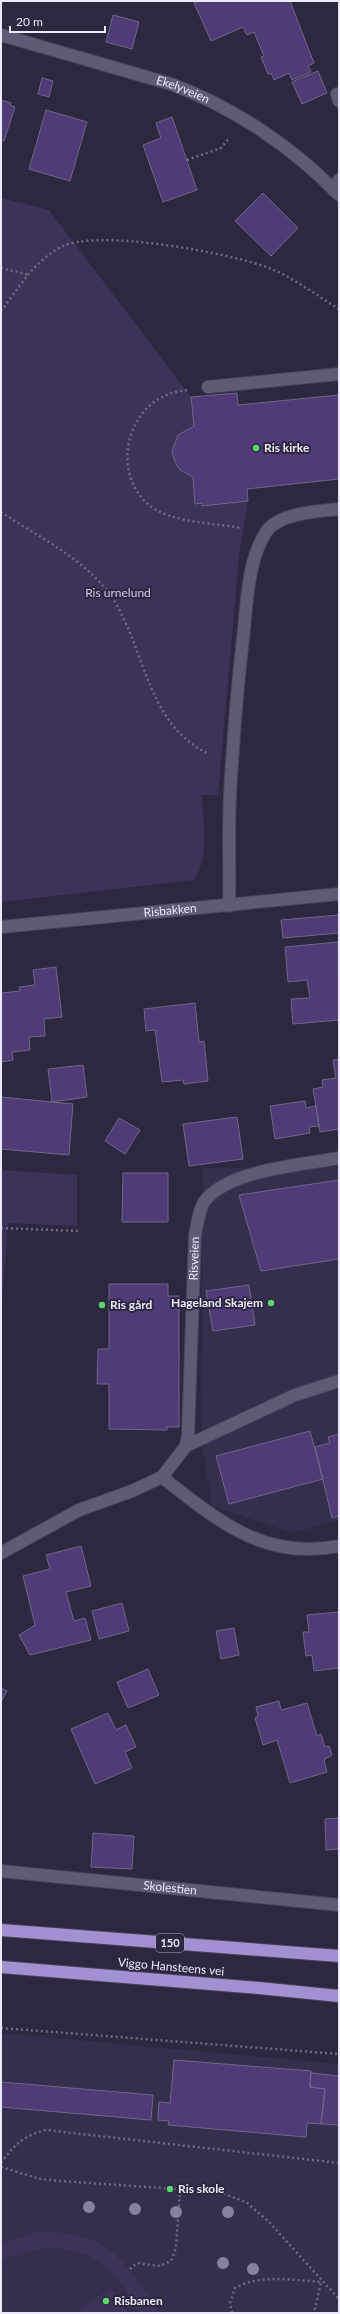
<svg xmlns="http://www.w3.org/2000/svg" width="340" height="2314" font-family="Lato,sans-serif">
  <rect width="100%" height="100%" fill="#2e2740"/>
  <path fill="#362e4d" d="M339,1166V1520L293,1533L212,1506L201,1438L203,1168Z
    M1,2033L339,2064V2313H1Z"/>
  <path fill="#3d3258" d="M1,198L49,210L191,397L194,426L178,435C168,452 173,472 193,477L195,504L202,503V506L248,501L239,556L218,795H202C203,822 210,857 194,880L1,902Z
    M1,1170L77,1175V1226L8,1223L1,1314Z
    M38,2232C111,2231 123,2260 160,2313H140C131,2299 122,2283 110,2271C81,2242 35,2244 1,2261V2243Z
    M111,2288L128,2313H75Z"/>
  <path fill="#4e3b78" stroke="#6f6884" d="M199,1H290L314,63L308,66L311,72L292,80L289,73L274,80L271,73L268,74L261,57L264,56L254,32L247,35L243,27L211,41L194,3Z
    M113,15L139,22L132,49L106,42Z
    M318,71L327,93L302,104L292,82Z
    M42,78L53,81L49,97L38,94Z
    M1,100L11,103L10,105L15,107L4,141L1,140Z
    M46,110L87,122L70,181L29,169Z
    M172,117L197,190L163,202L143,145L161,138L156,123Z
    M263,193L298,228L271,256L235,221Z
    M237,393L238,405L339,395V479L247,489L248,501L202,506V503L195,504L193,477L180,470L175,462L172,451L178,435L194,426L191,397Z
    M339,915V933L283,938L281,920Z
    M338,942L339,1020L293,1024L291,999L310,998L307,980L288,982L285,947Z
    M56,967L62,1017L44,1019L45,1036L29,1037L30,1050L12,1052L13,1060L1,1062V993L20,991L19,987L35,985L33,970Z
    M195,1003L199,1042L204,1041L208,1081L184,1084L183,1080L162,1082L155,1030L146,1031L144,1009Z
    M339,1059V1129L320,1132L313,1089L323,1087L322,1080L336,1078L333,1060Z
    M83,1065L87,1097L52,1102L48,1069Z
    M1,1097L73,1104L69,1155L1,1149Z
    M305,1101L306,1108L316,1106L319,1126L309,1127L310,1133L275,1139L270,1106Z
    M237,1117L243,1159L189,1166L183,1124Z
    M119,1118L140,1130L125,1154L105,1141Z
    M123,1173H168V1222H122Z
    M339,1180V1259L261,1271L239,1195Z
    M109,1284H168V1296H179V1427H167V1430L109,1429V1384H97L98,1349H109Z
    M249,1285L255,1325L213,1331L206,1291Z
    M310,1431L323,1479L229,1504L216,1456Z
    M339,1434V1516L332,1518L315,1447L330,1443L328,1437Z
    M81,1546L91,1586L66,1592L74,1621L85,1618L91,1640L30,1655L19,1635L35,1625L23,1576L50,1569L46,1555Z
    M122,1603L129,1631L99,1639L92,1611Z
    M339,1612V1668L314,1671L312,1655L306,1656L303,1632H309L307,1615Z
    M234,1628L239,1655L221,1659L216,1631Z
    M148,1669L159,1695L128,1708L117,1682Z
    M1,1688L7,1691L1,1702Z
    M279,1701L281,1710L307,1703L317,1736L321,1734L325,1747L329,1746L332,1755L324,1760L327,1772L290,1783L277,1740L263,1745L255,1718L258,1716L256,1707Z
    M108,1713L116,1730L126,1725L136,1747L125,1752L132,1768L95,1784L71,1729Z
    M339,1818V1849L326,1850L325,1819Z
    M93,1833L134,1836L132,1869L91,1867Z
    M174,2060L311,2071L310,2087L325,2089L321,2124L307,2123L306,2137L168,2125L169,2121L158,2120L159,2102L170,2103Z
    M311,2073L339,2076V2125L321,2124L325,2089L310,2087Z
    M1,2082L153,2095L151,2120L1,2107Z"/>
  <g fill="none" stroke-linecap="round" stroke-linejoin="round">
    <g stroke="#494359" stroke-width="14">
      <g id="lane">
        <path d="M337,94L339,101"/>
        <path d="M334,190L339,180"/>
        <path d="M208,387L339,374"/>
        <path d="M229,906C230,869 228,831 230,794C233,742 237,690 243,638C247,604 247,562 266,532C279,513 318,511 339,509"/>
        <path d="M186,1446L295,1395L339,1381"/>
        <path id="s1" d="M162,1477L186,1446L188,1436L195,1235C197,1225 199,1210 204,1202C227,1170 302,1165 339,1158"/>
      </g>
    </g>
    <g stroke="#494359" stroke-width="14">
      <g id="street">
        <path id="s2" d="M1,35L171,84C233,107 293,147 339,195"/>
        <path id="s3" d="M1,927L339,894"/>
        <path d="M1,1553L79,1510L132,1491L162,1477C217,1520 264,1561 339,1546"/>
        <path id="s4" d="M1,1871L339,1905"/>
      </g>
    </g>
    <g stroke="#494359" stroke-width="14">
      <path id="highway" d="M1,1930L339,1956
        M1,1967L259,1988L339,1996"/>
    </g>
    <path stroke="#716b81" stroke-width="2.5" stroke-dasharray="2 3" stroke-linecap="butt" d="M187,160L221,148L229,138
      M1,268L29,275
      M1,311C18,289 35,260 61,247C96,228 230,253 269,268C294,278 316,295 339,309
      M187,390C181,391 174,392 169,394C125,410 112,474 149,505C171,523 214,523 242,528
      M1,512C38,537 84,558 111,596C146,648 146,725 209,754
      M1,1228L78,1231
      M1,2028L339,2054
      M1,2163C14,2145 24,2135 46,2130L339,2163
      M1,2167L40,2179L61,2181L219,2192L246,2202L269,2222L339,2299
      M130,2269L137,2263L160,2266L171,2261L176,2248L180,2189
      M232,2313L230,2303L235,2288C260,2274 293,2280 321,2282L314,2313"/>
    <use href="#lane" stroke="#615a76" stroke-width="12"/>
    <use href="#street" stroke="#615a76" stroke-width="12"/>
    <use href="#highway" stroke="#a290d2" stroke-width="12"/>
  </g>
  <g fill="#8981a1">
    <circle cx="89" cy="2207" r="6"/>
    <circle cx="135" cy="2209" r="6"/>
    <circle cx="176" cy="2212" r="6"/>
    <circle cx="228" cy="2212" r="6"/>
    <circle cx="223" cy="2263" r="6"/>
    <circle cx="253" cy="2269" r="6"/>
  </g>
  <g fill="#5dd56c" stroke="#2e2740" stroke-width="1.5">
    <circle cx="256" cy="448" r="4"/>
    <circle cx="271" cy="1303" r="4"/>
    <circle cx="102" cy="1305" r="4"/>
    <circle cx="170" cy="2189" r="4"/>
    <circle cx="106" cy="2301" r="4"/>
  </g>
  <g text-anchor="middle" stroke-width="4" stroke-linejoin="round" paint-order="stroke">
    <rect fill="#2e2740" stroke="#b3aec2" stroke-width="1" x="156" y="1934" width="28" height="18" rx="3"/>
    <g font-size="11" font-weight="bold" fill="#ece8f9">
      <text x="170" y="1947">150</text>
    </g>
    <g font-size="12" fill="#ece8f9" stroke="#2e2740">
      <text dy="4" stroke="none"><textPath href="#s2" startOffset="190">Ekelyveien</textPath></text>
      <text dy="4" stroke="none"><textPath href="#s3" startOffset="170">Risbakken</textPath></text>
      <text dy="4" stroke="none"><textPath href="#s1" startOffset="227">Risveien</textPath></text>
      <text dy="4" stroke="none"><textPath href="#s4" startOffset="170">Skolestien</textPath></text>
      <text transform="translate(171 1967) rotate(5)" y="4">Viggo Hansteens vei</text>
    </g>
    <g font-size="12" font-weight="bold" fill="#ece8f9" stroke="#2e2740" text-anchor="start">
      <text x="264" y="452">Ris kirke</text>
      <text x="263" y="1307" text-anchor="end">Hageland Skajem</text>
      <text x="110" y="1309">Ris gård</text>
      <text x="178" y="2193">Ris skole</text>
      <text x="114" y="2305">Risbanen</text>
    </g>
    <g font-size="12" fill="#d3caf0" stroke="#2e2740">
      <text x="118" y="597">Ris urnelund</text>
    </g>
  </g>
  <rect width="340" height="2314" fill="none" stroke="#ece8f9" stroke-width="4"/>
  <path d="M10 26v6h95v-6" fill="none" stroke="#ece8f9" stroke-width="2"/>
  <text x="16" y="26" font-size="12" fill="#ece8f9" stroke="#2e2740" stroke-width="3" paint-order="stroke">20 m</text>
</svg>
